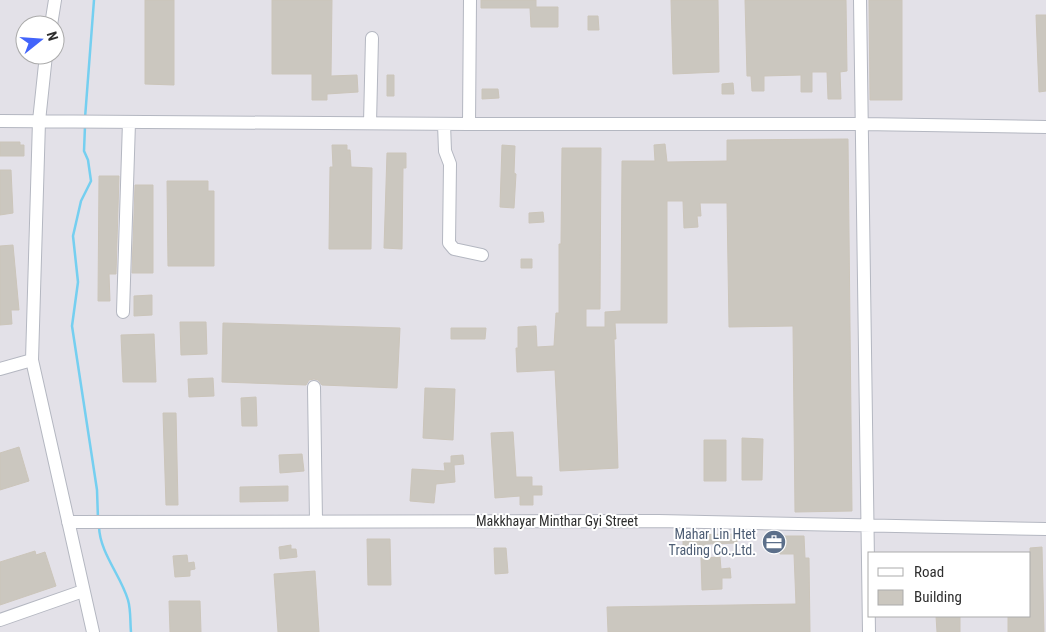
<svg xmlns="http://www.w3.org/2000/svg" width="1046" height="632" font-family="'Roboto Condensed',sans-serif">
  <rect width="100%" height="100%" fill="#efe9e1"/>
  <path fill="#e3e1e8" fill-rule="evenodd" d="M0,0H1046V632H0ZM25,25H55V55H25ZM870,553H1030V616H870Z"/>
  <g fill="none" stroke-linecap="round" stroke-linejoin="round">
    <path stroke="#75cff0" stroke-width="2.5" d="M85,118L94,0
      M85,126L84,151L88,160L91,181L81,201L73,236L78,282L72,326L97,490L98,519
      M99,527C100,553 121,576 128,600C131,610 130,622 131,632"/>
  </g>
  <path fill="#cbc7bf" stroke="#cbc5ba" d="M145,0H174V85L145,84Z
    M272,0H332L331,76L357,75L358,92L327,94V100H312V74H272Z
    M481,0H536V7H558V27H531L530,8H481Z
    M671,0H718L719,72L673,74Z
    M745,0H846L847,71L840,72L841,99H828L827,72H812V92H801V75L764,76V91H752L751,76H747Z
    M869,0H902V100H870Z
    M1036,15H1046V91L1039,92Z
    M588,16H598L599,30H588Z
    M387,75H394V96H387Z
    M733,83L734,94H722V84Z
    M482,89H498L499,98L482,99Z
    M848,139L852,511L795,512L793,326L729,327L727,203H700L701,216H697L698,227L684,228L683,201H667V323H615L616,339H614L618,468L560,471L555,370L517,372L516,348H518V327L536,326L537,347L554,346L556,313H559V244H561L562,148H601L600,309H586V327H605V312L621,311L622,161H655L654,145L665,144L667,162L727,161V140Z
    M0,142H20V145H24V156H0Z
    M332,145H347V150H350L351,167L372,168L371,249H329L330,167H333Z
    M502,145L515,146L514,173L516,174L514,208L500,207Z
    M387,153H406V168H403L402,249L384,248Z
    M0,170H11L13,213L0,215Z
    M99,176H119L116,274H109L110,301H98Z
    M167,181H208V191H214V266H168Z
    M135,185H153V273H132Z
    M543,212L544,222L529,223V213Z
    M13,245L19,310H11L12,324L0,325V246Z
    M521,259H532V268H521Z
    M152,295V315L134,316V296Z
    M180,322H206L207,354L181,355Z
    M223,323L400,328L397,388L322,385L318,380L314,379L309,380L306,385L222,382Z
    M451,328H486L485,339H451Z
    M154,334L156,382H123L121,335Z
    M213,378L214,396L189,397L188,379Z
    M425,388L455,389L453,440L423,438Z
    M256,397L257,426H242L241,398Z
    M163,413H176L178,505H166Z
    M513,432L516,477H532V486H542V495H533V505H520V496L495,498L491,433Z
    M742,438L763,439L762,480H742Z
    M704,440H726V481H704Z
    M19,447L29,481L0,490V453Z
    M302,454L304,471L280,473L279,455Z
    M463,455L464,464L454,465L455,482L436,484L434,503L410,501L412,469L445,471L444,463H451V456Z
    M288,486V501L240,502V487Z
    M737,534V543L705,544V554L683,555V535Z
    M780,536H804L805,558H809L810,632H608L607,607L796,604L794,554H780Z
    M367,539H390L391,585H368Z
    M291,545V549H296L297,557L280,559L279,547Z
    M1042,547L1044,632H1008V616H1030V548Z
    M494,548H506L508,573L495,574Z
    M35,551L36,555L45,552L56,586L0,605V562Z
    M187,555L188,563L194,562L195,569L190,570V576L175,577L173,556Z
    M720,557L721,569L730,568L731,578H722V589L702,590L701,558Z
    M315,571L319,632H278L274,574Z
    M169,601H200L201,632H170Z
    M936,616H960V632H937Z"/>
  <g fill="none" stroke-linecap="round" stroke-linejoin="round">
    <g stroke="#b4b7c1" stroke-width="14">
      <path id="minor" d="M860,0L869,632
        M51,25L55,0
        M46,55L39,121L32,360L93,632
        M0,121L469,124H862L1046,127
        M370,123L372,38
        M444,124L445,151L450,164L449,243L454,249L482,255
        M469,124L470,0
        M123,312L129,122
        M0,369L32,360
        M314,387L316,521
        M68,522L658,521L1046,529
        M0,620L83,591"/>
    </g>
    <use href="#minor" stroke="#fff" stroke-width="12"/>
  </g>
  <defs>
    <g id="office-disc" transform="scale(1.25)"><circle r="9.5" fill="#5c6f8a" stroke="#fff"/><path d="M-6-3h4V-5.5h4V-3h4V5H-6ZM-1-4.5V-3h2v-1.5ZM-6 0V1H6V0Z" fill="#fff"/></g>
  </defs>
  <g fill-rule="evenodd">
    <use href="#office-disc" x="774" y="542"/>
  </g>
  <g text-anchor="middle" stroke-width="4" stroke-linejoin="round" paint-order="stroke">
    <g font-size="14" fill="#2e2e2e" stroke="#fff">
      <text x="557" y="526">Makkhayar Minthar Gyi Street</text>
    </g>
    <g font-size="14" fill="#4e5e75" stroke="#fff" text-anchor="end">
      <text x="756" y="539">Mahar Lin Htet<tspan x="756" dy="16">Trading Co.,Ltd.</tspan></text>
    </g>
  </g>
  <rect x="868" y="552" width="162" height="65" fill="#ffffff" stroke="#ababab"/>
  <rect x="878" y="568" width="25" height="8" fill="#ffffff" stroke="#ababab"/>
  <text x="914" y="577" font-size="15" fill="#2e2e2e">Road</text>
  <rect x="878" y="590" width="25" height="15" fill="#cbc7bf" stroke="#ababab"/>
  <text x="914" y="602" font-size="15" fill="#2e2e2e">Building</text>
  <g transform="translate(40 40) rotate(73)"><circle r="24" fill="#ffffff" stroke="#ababab"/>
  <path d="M0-4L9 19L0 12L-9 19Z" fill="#4264fb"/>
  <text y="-8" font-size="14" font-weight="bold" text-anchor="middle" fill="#2e2e2e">N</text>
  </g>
</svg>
